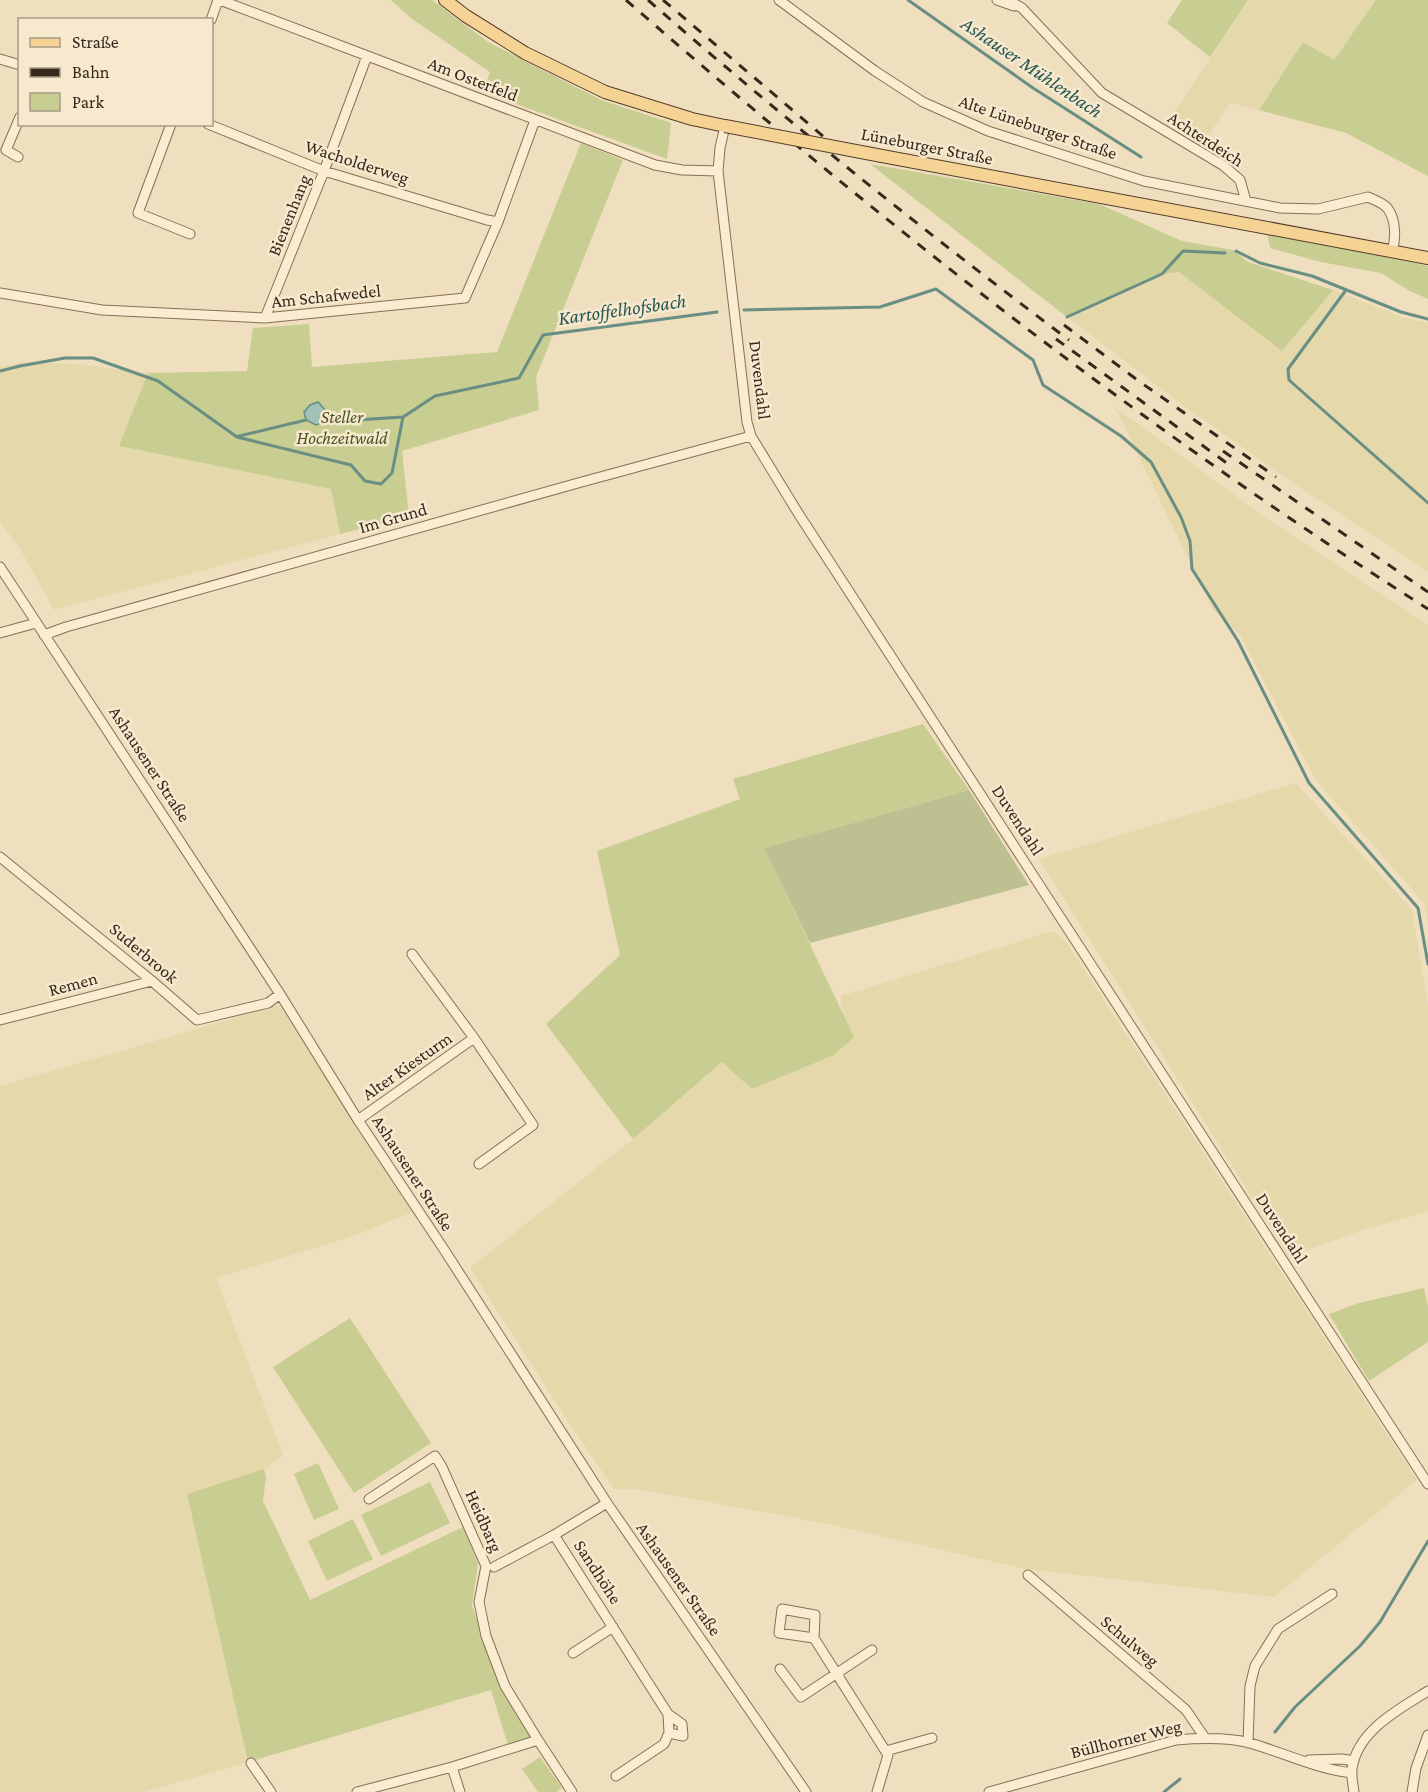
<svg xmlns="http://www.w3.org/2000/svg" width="1428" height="1792" font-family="'Crimson Pro',serif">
  <rect width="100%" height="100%" fill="#efdfbe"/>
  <path fill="#e5d9ab" d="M1248,0H1376L1334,60L1303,42L1259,110L1230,103L1200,148L1165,126Z
    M1179,272L1282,350L1333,290L1402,317L1428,323V571L1306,492L1185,407L1067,317L1162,274Z
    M21,362L80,364L148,373L119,446L331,489L340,534L54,610L19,547L0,522V367Z
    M1115,407L1262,515L1428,625V926L1424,903L1315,779L1240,635L1213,610Z
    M1296,783L1412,910L1428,1007V1211L1363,1230L1289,1256L1039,859Z
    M1053,931L1064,939L1417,1480L1274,1597L1026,1569L828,1524L638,1489H614L554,1400L470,1268L633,1139L722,1062L853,1037L842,1010L841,996Z
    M279,1005L358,1120L418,1210L348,1238L216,1278L283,1455L267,1468L187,1494L248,1762L144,1792H0V1086Z"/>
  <path fill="#c8cd92" d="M391,0H432L488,42L601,100L671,123L667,159L483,92L490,72L412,19Z
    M1182,0H1248L1210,57L1167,23Z
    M1376,0H1428V176L1346,133L1259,110L1303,42L1334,60Z
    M581,143L623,160L536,377L539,410L402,451L409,517L340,534L331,489L119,446L148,373L247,371L253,328L309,324L312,367L497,352Z
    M870,164L1099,204L1182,241L1233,250L1248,262L1333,290L1282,351L1179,272L1162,274L1067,317Z
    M1267,232L1428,266V299L1410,291L1381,273L1321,262L1270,248Z
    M923,724L969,790L764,848L854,1037L834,1055L752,1089L722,1062L633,1139L546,1024L620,955L597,851L740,799L733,779Z
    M1424,1288L1428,1307V1342L1369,1381L1329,1314L1359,1303Z
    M350,1318L431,1443L354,1493L273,1367Z
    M318,1463L339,1509L314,1520L294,1474Z
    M264,1469L266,1477L263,1501L310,1600L463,1527L478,1563L472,1606L502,1687L531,1735L530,1739L508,1745L491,1690L248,1762L187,1494Z
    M430,1482L450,1523L381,1556L361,1515Z
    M353,1519L373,1559L327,1581L308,1541Z
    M540,1757L562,1788L556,1792H538L522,1769Z"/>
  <path fill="#bdc192" d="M969,790L1029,885L810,943L764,848Z"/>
  <path fill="#a2c0b6" stroke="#698e84" stroke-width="1.5" d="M318,402L327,412L324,422L316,425L306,420L304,412L310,405Z"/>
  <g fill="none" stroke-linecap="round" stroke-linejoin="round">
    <path stroke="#698e84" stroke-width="3" d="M908,0L1033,88L1141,157
      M1236,251L1260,263L1312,276L1401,312L1428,319
      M1346,290L1288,369L1289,380L1428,503
      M744,310L880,307L936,289L1033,360L1043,385L1121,436L1151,462L1181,517L1190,541L1192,569L1238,641L1309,783L1418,908L1428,964
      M1067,317L1162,274L1183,251L1225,253
      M0,371L20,366L65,358H93L158,381L237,437L351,465L365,481L381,484L392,473L403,417L435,396L519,378L543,335L717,312
      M324,422L403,417
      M239,436L306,420
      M1275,1732L1295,1707L1360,1646L1380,1622L1428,1541
      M1164,1792L1180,1779"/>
    <g stroke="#886f56" stroke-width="11">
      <path id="minor" d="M220,0L655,165L682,170L718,171
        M779,0L875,71L923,102L988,131L1144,181L1280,208L1318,209L1368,197C1374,200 1384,203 1388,209C1396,220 1396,239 1392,251
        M997,0L1014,6
        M1008,0L1022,8L1102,93L1224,166L1240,180L1246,201
        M211,20L218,0
        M0,59L20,65
        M171,124L138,213L190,234
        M208,124L324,171L487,220L498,222
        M725,126L720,148L718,171L747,422L751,436L798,513L1428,1484
        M18,157L6,150L20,117
        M0,293L102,310L265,318L465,298L498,222L535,120
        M265,318L324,171L367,56
        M0,567L280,994L358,1120L445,1251L607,1503L806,1792
        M0,633L36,623
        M44,635L66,627L578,483L751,436
        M0,857L152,981L197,1020L268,1003L280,994
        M0,1020L152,981
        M474,1038L533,1125L479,1164
        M358,1120L474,1038L412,954
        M369,1499L435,1456L442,1467L486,1566L479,1602L486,1636L505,1686L538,1740L572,1792
        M554,1535L668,1714L669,1733L664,1744L616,1776
        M494,1567L554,1535L607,1503
        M1028,1575L1186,1710L1205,1738
        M814,1638L779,1633L782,1609L815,1615L814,1638L888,1755L877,1792
        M573,1653L613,1627
        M780,1669L801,1697L872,1650
        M668,1714L682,1724L683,1736L669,1733
        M1248,1743L1250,1686L1255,1666L1278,1629L1332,1594
        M886,1751L932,1738
        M1309,1760L1342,1759L1354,1761
        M251,1763L271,1792
        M452,1767L460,1792
        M357,1792L452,1767L538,1740
        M989,1792L1176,1740C1200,1738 1227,1737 1250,1743C1284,1753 1317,1769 1352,1773
        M1354,1792C1353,1784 1351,1776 1352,1769C1357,1731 1399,1709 1428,1691
        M1412,1792L1416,1768L1428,1735"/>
    </g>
    <g stroke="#553d2b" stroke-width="14">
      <path id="major" d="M445,0L466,16L525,53L605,92L692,119L725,126
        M882,156L1428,258"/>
    </g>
    <use href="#minor" stroke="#faecd1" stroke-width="9"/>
    <use href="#major" stroke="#f4d394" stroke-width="12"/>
    <path stroke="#36281c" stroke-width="3" stroke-dasharray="10 10" stroke-linecap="butt" d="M626,0C879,221 1144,429 1428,609
      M648,0C784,119 925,232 1069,340
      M663,0L837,148
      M1064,325L1140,382L1276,477
      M1056,339L1228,464
      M1223,451L1428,592"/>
    <g stroke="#553d2b" stroke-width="14" stroke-linecap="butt">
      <path id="major-bridge" d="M725,126L882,156"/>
    </g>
    <use href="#major-bridge" stroke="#f4d394" stroke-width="12"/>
  </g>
  <g text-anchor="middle" stroke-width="5" stroke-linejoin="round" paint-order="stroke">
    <g font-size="18" fill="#36281c" stroke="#f6e9ce">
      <text transform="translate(473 79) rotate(21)" y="6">Am Osterfeld</text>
      <text transform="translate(1038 127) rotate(19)" y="6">Alte Lüneburger Straße</text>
      <text transform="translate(1206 139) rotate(33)" y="6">Achterdeich</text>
      <text transform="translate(927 146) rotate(11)" y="6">Lüneburger Straße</text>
      <text transform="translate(357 162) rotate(18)" y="6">Wacholderweg</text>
      <text transform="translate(289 215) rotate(-68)" y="6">Bienenhang</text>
      <text transform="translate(326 296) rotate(-6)" y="6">Am Schafwedel</text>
      <text transform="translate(760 380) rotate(83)" y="6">Duvendahl</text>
      <text transform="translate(393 518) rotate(-16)" y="6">Im Grund</text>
      <text transform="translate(150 764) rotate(57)" y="6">Ashausener Straße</text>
      <text transform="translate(1018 820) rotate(57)" y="6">Duvendahl</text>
      <text transform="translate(144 953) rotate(40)" y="6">Suderbrook</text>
      <text transform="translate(73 984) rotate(-15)" y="6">Remen</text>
      <text transform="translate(407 1066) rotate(-35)" y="6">Alter Kiesturm</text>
      <text transform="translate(413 1173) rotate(57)" y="6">Ashausener Straße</text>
      <text transform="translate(1282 1228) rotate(57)" y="6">Duvendahl</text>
      <text transform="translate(484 1521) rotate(66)" y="6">Heidbarg</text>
      <text transform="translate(598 1572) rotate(57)" y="6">Sandhöhe</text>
      <text transform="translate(679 1579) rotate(55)" y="6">Ashausener Straße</text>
      <text transform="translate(1130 1641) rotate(40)" y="6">Schulweg</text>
      <text transform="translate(1126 1739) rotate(-14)" y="6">Büllhorner Weg</text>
    </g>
    <g font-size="18" font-style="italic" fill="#495322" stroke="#f6e9ce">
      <text x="342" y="423">Steller<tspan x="342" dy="21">Hochzeitwald</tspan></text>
    </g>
    <g font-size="20" font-style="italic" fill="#2a5752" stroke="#f6e9ce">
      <text transform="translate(1032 67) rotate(34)" y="7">Ashauser Mühlenbach</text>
      <text transform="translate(622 309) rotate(-8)" y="7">Kartoffelhofsbach</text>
    </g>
  </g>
  <rect x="18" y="18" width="195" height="108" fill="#f6e9ce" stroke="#a99c87" stroke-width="1.5"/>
  <rect x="30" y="38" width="30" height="9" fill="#f4d394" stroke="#a99c87" stroke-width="1.5"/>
  <text x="72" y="48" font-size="18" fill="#36281c">Straße</text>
  <rect x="30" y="68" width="30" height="9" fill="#36281c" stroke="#a99c87" stroke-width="1.5"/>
  <text x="72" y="78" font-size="18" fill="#36281c">Bahn</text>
  <rect x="30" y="93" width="30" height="18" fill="#c8cd92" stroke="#a99c87" stroke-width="1.5"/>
  <text x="72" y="108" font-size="18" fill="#36281c">Park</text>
</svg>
